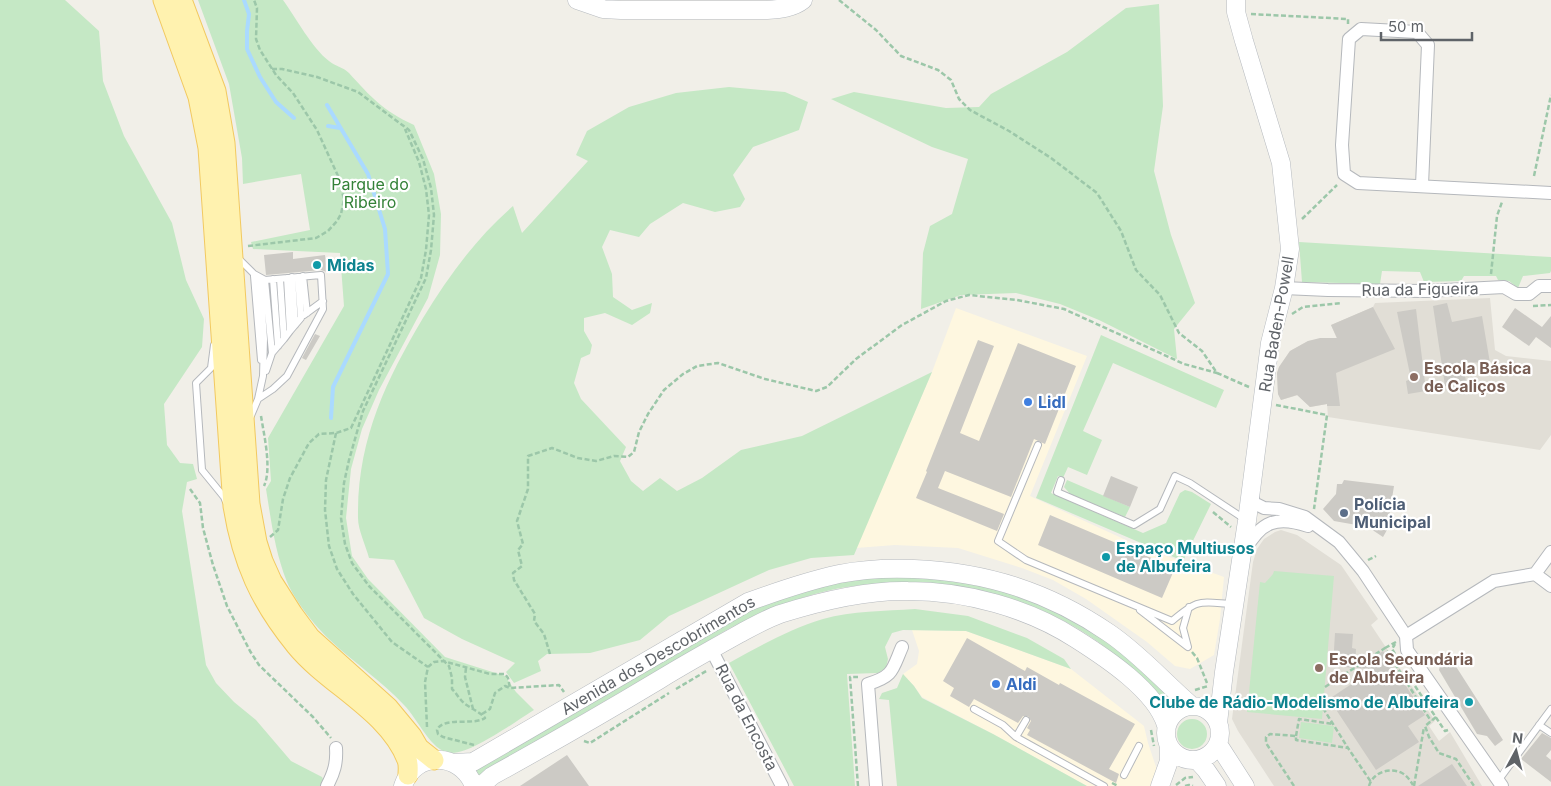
<svg xmlns="http://www.w3.org/2000/svg" width="1551" height="786" font-family="Inter,sans-serif">
  <rect width="100%" height="100%" fill="#f1efe8"/>
  <path fill="#fef7e0" d="M956,308L1087,356L1030,496L1139,546L1224,577L1220,619L1214,655L1190,669L1175,666L1147,642L1086,599L1053,580L1022,568L958,548L895,545L856,548L932,372Z
    M912,630L966,631L1071,669L1144,726L1148,743L1159,776L1154,786H1087L993,734L922,697L914,686L903,674L917,664L919,651Z"/>
  <path fill="#e1ded6" d="M1490,298L1495,350L1506,356L1551,361V435L1540,450L1328,417L1327,404L1310,407L1298,395L1281,400L1278,394L1277,373L1279,367L1290,351L1308,341L1337,339L1331,325L1373,307L1375,303Z
    M1281,530L1297,535L1341,565L1378,619L1371,625L1435,721L1429,726L1439,741L1450,732L1482,786H1274L1238,731L1232,719L1253,562L1257,549L1264,539L1275,532Z"/>
  <path fill="#c5e8c5" d="M0,0H65L99,31L103,81L124,136L172,223L186,280L204,319L202,347L164,404L167,445L180,463L193,464L197,479L187,482L182,511L206,665L216,683L234,702L256,720L291,761L322,777L326,786H0Z
    M198,0H283C296,18 312,48 329,61C335,66 343,67 349,73C371,97 383,111 414,125L434,174L441,214L440,255L428,298L379,390L362,429L351,469L346,518L352,556L368,579L445,657L505,676L516,692L534,710C516,721 470,755 450,753C431,751 418,719 404,705C382,681 354,663 330,640C315,626 295,601 287,582C275,552 271,520 266,489L271,481L268,438L344,306L340,253L253,249L251,242L310,230L301,174L243,184L242,158L229,84Z
    M1159,4L1163,106L1154,171L1171,235L1195,303L1174,329L1177,359L1099,320L1060,304L1016,293L961,295L921,309L923,253L930,226L952,214L968,159L932,147L831,99L854,92L946,108L979,107L991,94L1067,52L1126,8Z
    M729,87L785,92L808,102L799,130L753,147L733,175L745,199L740,207L715,212L683,203L650,224L639,237L610,230L602,247L612,274L613,297L632,310L652,303L650,313L632,325L605,313L584,318V331L592,345L590,354L581,358L574,383L581,399L626,447L620,461L631,481L643,491L660,478L677,491L702,478L741,450L802,436L932,372L854,555L811,558L769,570L669,616L640,640L590,653L547,654L538,661L541,671L514,683L506,672L515,663L462,639L424,618L394,560L369,558C366,546 358,530 358,518C357,441 385,382 423,318C448,277 476,238 513,206L522,233L588,161L576,155L587,131L629,107L676,93Z
    M1299,242L1551,257V271L1550,273L1523,276L1518,288L1509,281L1498,280L1496,276H1464L1461,281L1424,282L1420,272L1382,271L1380,284L1302,282Z
    M1101,335L1224,390L1216,408L1113,363L1083,431L1102,440L1087,475L1068,467L1063,478L1058,476L1051,493L1143,533L1166,523L1180,493L1185,490L1192,492L1211,504L1183,561L1036,498Z
    M1067,480L1130,507L1125,517L1071,495L1064,487Z
    M1274,571L1334,576L1322,719L1247,712L1260,582L1265,583L1273,574Z
    M902,576C925,576 947,579 970,583C979,584 988,584 996,586C1065,606 1130,648 1175,704L1168,708C1089,609 972,569 847,587C807,593 766,610 730,628L506,759L477,778L473,770L755,608L779,598L846,580Z
    M915,609L968,616L1027,638L1064,659L1071,669L966,631L903,630L892,633L885,647L888,659L886,668L878,673L847,674L855,786H794L729,663C760,646 790,629 823,619C852,611 885,611 915,609Z
    M903,674L914,686L922,698L993,734L1087,786H897L889,700L879,699L882,693L897,688Z
    M1177 734a15 15 0 1 1 30 0a15 15 0 1 1-30 0Z
    M1301,722L1334,726L1332,743L1299,738Z"/>
  <g fill="none" stroke-linecap="round" stroke-linejoin="round">
    <path stroke="#aadaff" stroke-width="4" d="M244,0L249,14L247,31V49L260,77L276,102L294,118
      M327,105L368,174L385,229L388,274L333,387L331,418
      M328,126L340,128"/>
  </g>
  <path fill="#cccac5" d="M293,252V259L325,255L327,272L321,270L266,275L264,255Z
    M1447,303L1452,322L1482,316L1490,363L1463,362L1466,382L1445,386L1433,306Z
    M1373,307L1395,349L1336,373L1340,406H1327V404L1310,407L1297,395L1281,400L1278,394L1277,373L1279,367L1290,351L1308,341L1320,338H1337L1331,325Z
    M1515,308L1542,327L1551,316V348L1536,337L1529,346L1502,327Z
    M1416,309L1426,391L1408,394L1406,381L1411,379L1397,312Z
    M315,334L320,336L306,360L302,358Z
    M978,340L994,346L960,433L979,441L1018,343L1076,366L1045,444L1034,439L1011,497L945,471L938,488L1004,514L997,531L916,498L927,472L926,471Z
    M1111,476L1138,487L1130,507L1103,496Z
    M1344,480L1394,486L1387,530L1383,537L1368,527L1334,521L1323,509L1336,494L1337,484H1342Z
    M1050,515L1175,568L1162,598L1038,545Z
    M1335,633L1353,634L1352,648L1356,649L1355,668L1333,666Z
    M967,638L1025,671L1027,667L1059,685L1060,683L1135,724L1109,769L1119,774L1116,783L1027,735L1030,730L1027,728L1031,721L1028,716H1023L1018,723L974,699L969,707L950,696L954,688L943,681Z
    M1383,651L1425,715L1408,726L1419,742L1376,770L1329,699L1374,669L1356,668Z
    M1448,654L1503,740L1495,746L1487,736L1477,734L1439,670L1442,658Z
    M1542,733L1551,738V750L1546,756L1551,760V782L1521,759Z
    M567,755L589,786H520Z
    M1452,764L1467,786H1418Z"/>
  <g fill="none" stroke-linecap="round" stroke-linejoin="round">
    <g stroke="#b5b8bc" stroke-width="8">
      <path id="lane" d="M238,258L254,274L265,280L321,275L323,309L287,376L273,389L258,399L250,418
        M254,276L261,360
        M255,276L260,283L264,339L263,376L258,399
        M303,276L307,313
        M292,277L295,325
        M273,279L278,346
        M265,280L272,353L266,371
        M304,315L323,301
        M290,331L301,318L298,277
        M284,339L290,331L287,278
        M214,345L211,368L196,383L202,470L224,497L226,502
        M272,353L284,339L280,279
        M1038,445L998,541L1026,560L1172,621C1199,598 1199,602 1233,604
        M1061,480L1057,492L1134,525L1160,509L1175,476L1190,483L1246,520
        M1140,610L1188,647L1183,628L1189,607
        M974,709L1003,725L1016,737L1104,786
        M1539,725L1551,733
        M1016,737L1026,720
        M1124,775L1139,746
        M1498,781L1551,709"/>
    </g>
    <g stroke="#b5b8bc" stroke-width="14">
      <path id="street" d="M1422,185L1428,45L1417,32L1361,29L1349,39L1342,145L1344,174L1358,183L1551,193
        M1284,288L1328,290L1426,291L1504,287L1516,294H1529L1539,286H1551
        M1251,491L1254,503L1264,508L1279,509L1305,517L1339,542L1363,571L1406,636L1407,650L1502,786
        M1245,550C1261,522 1276,515 1308,526
        M1535,574L1551,586
        M1406,636L1494,581L1535,574L1551,552
        M711,649L782,786
        M327,786C334,773 337,763 336,748
        M876,786L868,684C894,676 892,670 902,647"/>
    </g>
    <g stroke="#b6babf" stroke-width="19">
      <path id="secondary" d="M577,0L603,9L621,10H767C780,9 793,8 803,0
        M1166 733a27 27 0 1 1 54 0a27 27 0 1 1-54 0Z
        M1218,723L1224,672L1247,521L1270,343L1284,288L1290,249L1281,163L1244,41L1236,12V0
        M1218,744L1245,786
        M1197,760L1206,770L1217,786
        M454,763L473,762L748,602C778,591 807,581 839,574C863,569 889,568 914,569C987,572 1049,592 1109,633C1140,654 1164,682 1192,706
        M403,786C415,750 461,752 474,786
        M481,786L492,776C548,745 604,713 659,680C685,664 712,649 739,634C752,627 766,619 780,614C821,601 866,590 908,591C966,591 1028,608 1076,639C1106,658 1156,691 1166,725
        M1160,786L1169,761V747"/>
    </g>
    <g stroke="#f2c960" stroke-width="21">
      <path id="primary" d="M163,0L198,97L208,148L233,506C242,562 260,602 296,646C328,685 388,711 407,760C409,765 408,770 408,775
        M182,0L216,91L225,143L250,504L257,542L263,561L272,581L293,614L310,637L388,707L412,736L419,748L434,760"/>
    </g>
    <path stroke="#9cc7a9" stroke-width="2.5" stroke-dasharray="5 2.5" stroke-linecap="butt" d="M839,0L876,30L901,56L938,70L951,80L959,99L970,110L1009,131L1051,158L1097,193L1121,231L1136,270L1160,295L1179,333L1202,351L1217,373L1249,387
      M1251,14L1348,19V24
      M272,69H282L317,77L358,92L409,130L423,159L431,188L434,215L431,250L426,278L363,411L349,460L344,483L341,518L345,544L352,563L369,586L449,666L452,678V689C457,694 460,700 465,704C472,709 480,712 485,718C473,726 443,716 437,730L438,734L443,737L474,745
      M1534,176L1551,95
      M1302,219L1337,185
      M248,246L316,238L328,231L337,221L341,214L344,199L338,176L317,130L293,93L276,75L260,50L256,39L257,8L254,0
      M1491,274L1497,216L1502,202
      M1533,306L1551,305
      M1292,314L1303,307L1342,303
      M1276,405L1327,415L1314,509
      M261,416C264,435 272,469 264,486
      M336,433L326,480L325,510L329,546L337,569L353,594L392,642L428,667
      M190,489L200,503L203,528L213,565L227,606L250,651L259,665L313,717L331,738
      M1213,512L1231,527
      M270,537L278,530L283,499L290,478L309,443L319,434L336,433L351,428L421,278L426,250L429,215L426,189L419,162L405,129
      M1368,560L1376,556
      M1385,648L1396,642
      M1192,652L1197,658L1207,683
      M550,654L544,634L534,621L535,614L514,580L513,573L522,566L518,550L523,544L517,521L528,489V456L552,448L578,458L596,461L614,456L628,457L634,452L639,432L648,414L664,390L683,374L697,366L718,363L765,379L816,391L827,387L856,359L902,325L946,301L969,295L1017,300L1064,309L1184,364L1217,373
      M1395,654L1392,649L1395,644
      M466,668L465,677L473,709
      M1415,686L1445,731L1448,730
      M1325,687L1385,648L1431,721
      M676,689L708,670
      M1195,690L1208,686
      M1323,708L1348,748
      M482,714L490,709L495,693L505,686L510,688L559,685L564,692
      M1436,717L1425,726L1429,737L1439,753L1456,759L1474,786
      M427,727L425,682L428,667L434,662L443,661L490,674H505L508,678L510,688
      M1151,730L1154,746
      M1296,736L1299,719L1333,724
      M584,741L590,743L669,693
      M1112,783L1118,786
      M1176,785L1185,778L1193,777
      M858,786L850,677H858
      M1185,786L1189,785L1193,786
      M1294,786L1266,743V737L1270,734L1296,736V740L1348,748L1371,782
      M1369,786C1373,772 1390,767 1402,773C1407,776 1410,780 1413,785
      M1414,786L1424,727"/>
    <use href="#lane" stroke="#fff" stroke-width="6"/>
    <use href="#street" stroke="#fff" stroke-width="12"/>
    <use href="#secondary" stroke="#fff" stroke-width="18"/>
    <use href="#primary" stroke="#fff2af" stroke-width="19"/>
  </g>
  <g fill="#0f9aa8" stroke="#fff" stroke-width="2">
    <circle cx="317" cy="265" r="5"/>
    <circle cx="1106" cy="557" r="5"/>
    <circle cx="1469" cy="702" r="5"/>
  </g>
  <g fill="#8d6e63" stroke="#fff" stroke-width="2">
    <circle cx="1414" cy="377" r="5"/>
    <circle cx="1319" cy="668" r="5"/>
  </g>
  <g fill="#3f7fe0" stroke="#fff" stroke-width="2">
    <circle cx="1028" cy="402" r="5"/>
    <circle cx="996" cy="684" r="5"/>
  </g>
  <circle fill="#5c6f8a" stroke="#fff" stroke-width="2" cx="1344" cy="513" r="5"/>
  <g text-anchor="middle" stroke-width="4.5" stroke-linejoin="round" paint-order="stroke">
    <g font-size="16" fill="#348238" stroke="#fff">
      <text x="370" y="190">Parque do<tspan x="370" dy="18">Ribeiro</tspan></text>
    </g>
    <g font-size="16" font-weight="bold" fill="#0d838f" stroke="#fff" text-anchor="start">
      <text x="327" y="271">Midas</text>
      <text x="1116" y="554">Espaço Multiusos<tspan x="1116" dy="18">de Albufeira</tspan></text>
      <text x="1459" y="708" text-anchor="end">Clube de Rádio-Modelismo de Albufeira</text>
    </g>
    <g font-size="16" fill="#5f6368" stroke="#fff">
      <text transform="translate(1420 289) rotate(-1)" y="6">Rua da Figueira</text>
      <text transform="translate(1276 324) rotate(-80)" y="6">Rua Baden-Powell</text>
      <text transform="translate(658 655) rotate(-30)" y="6">Avenida dos Descobrimentos</text>
      <text transform="translate(747 717) rotate(63)" y="6">Rua da Encosta</text>
    </g>
    <g font-size="16" font-weight="bold" fill="#785e54" stroke="#fff" text-anchor="start">
      <text x="1424" y="374">Escola Básica<tspan x="1424" dy="18">de Caliços</tspan></text>
      <text x="1329" y="665">Escola Secundária<tspan x="1329" dy="18">de Albufeira</tspan></text>
    </g>
    <g font-size="16" font-weight="bold" fill="#366cbe" stroke="#fff" text-anchor="start">
      <text x="1038" y="408">Lidl</text>
      <text x="1006" y="690">Aldi</text>
    </g>
    <g font-size="16" font-weight="bold" fill="#4e5e75" stroke="#fff" text-anchor="start">
      <text x="1354" y="510">Polícia<tspan x="1354" dy="18">Municipal</tspan></text>
    </g>
  </g>
  <g transform="translate(1516 751) rotate(7)" stroke="#ffffff" stroke-width="4" paint-order="stroke">
  <path d="M0-4L9 19L0 12L-9 19Z" fill="#5f6368"/>
  <text y="-8" font-size="14" font-weight="bold" text-anchor="middle" fill="#5f6368">N</text>
  </g>
  <path d="M1381 32v8h91v-8" fill="none" stroke="#5f6368" stroke-width="2.5"/>
  <text x="1388" y="32" font-size="15" fill="#5f6368" stroke="#ffffff" stroke-width="4" paint-order="stroke">50 m</text>
</svg>
